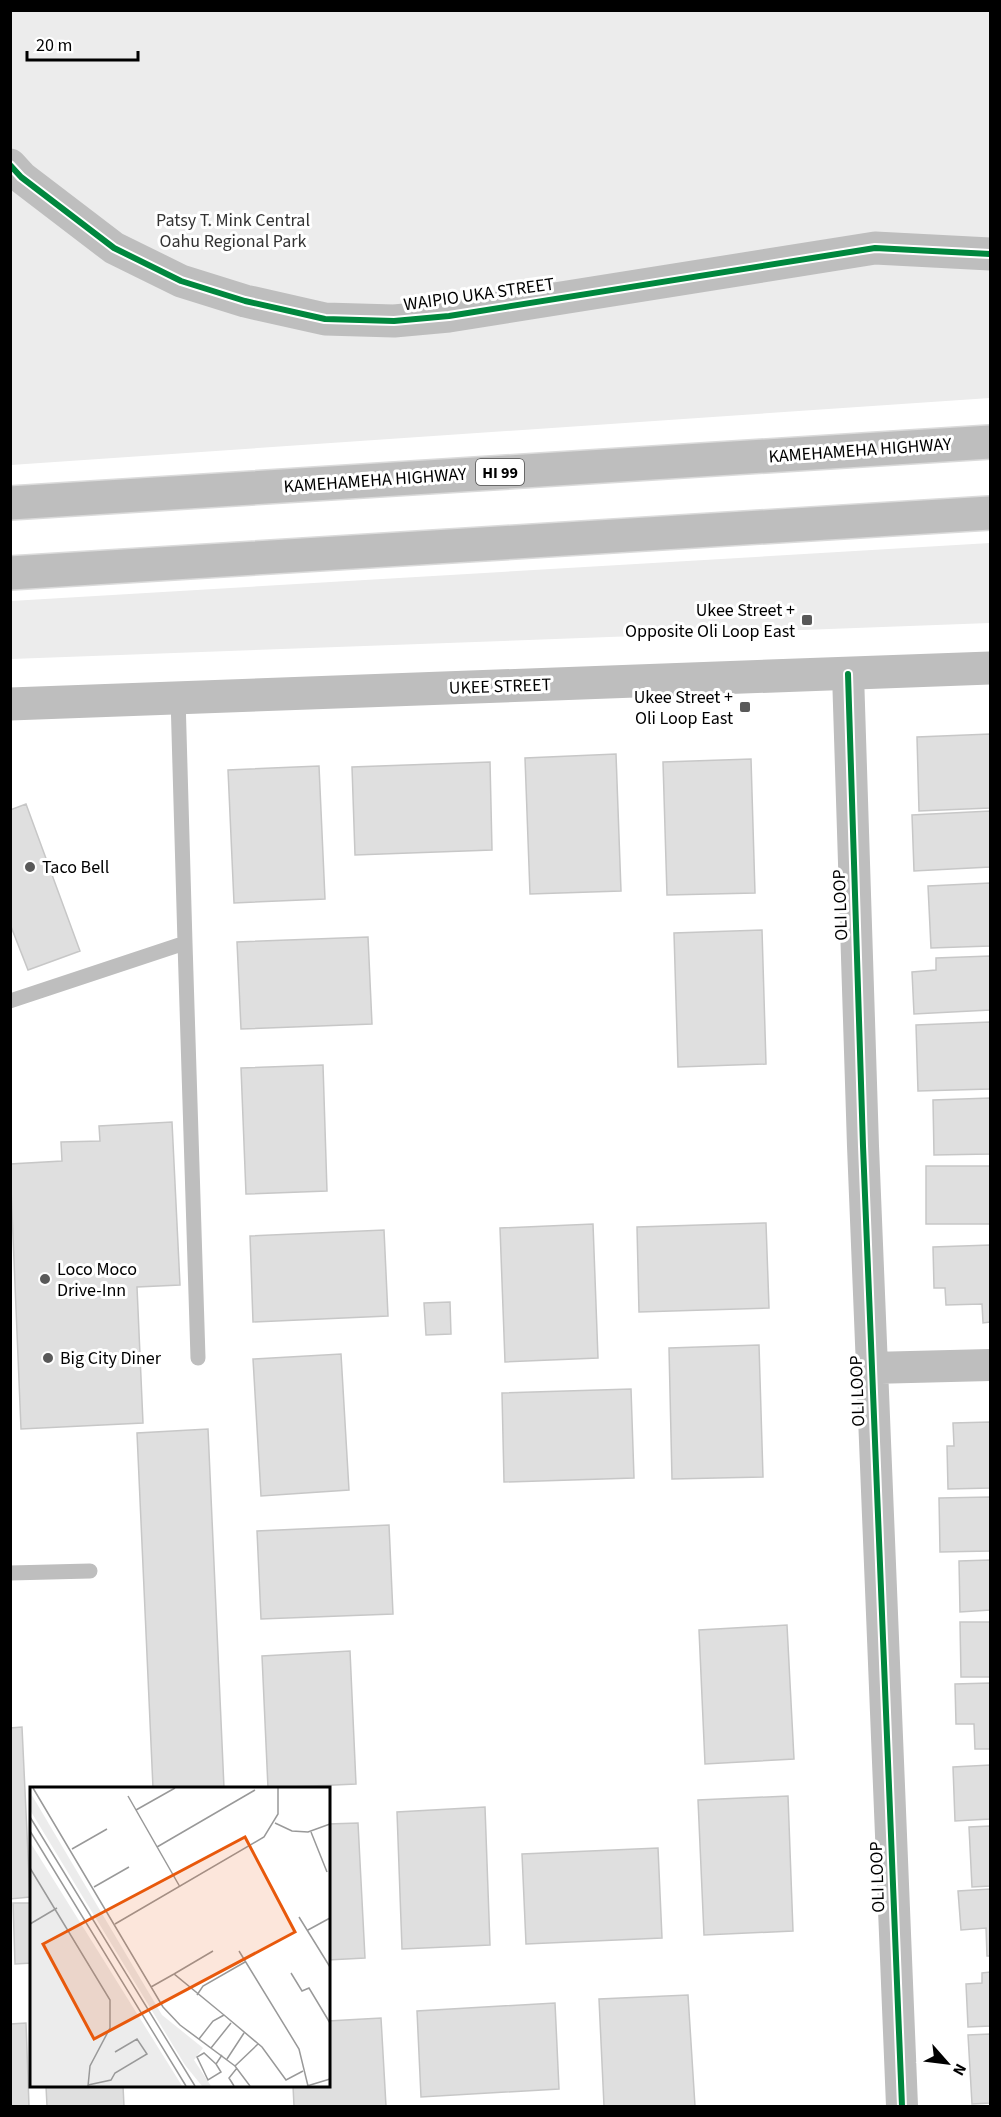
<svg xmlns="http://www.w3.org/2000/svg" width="1001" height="2117" font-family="'Source Sans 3',sans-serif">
  <rect width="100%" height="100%" fill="#fff"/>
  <path fill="#ececec" d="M11,11H990V398L11,465Z
    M990,543V623L11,659V601Z"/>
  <path fill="#dfdfdf" stroke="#c7c7c7" stroke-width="1.5" d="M990,734V808L919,811L917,737Z
    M616,754L621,891L530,894L525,758Z
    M751,759L755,893L667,895L663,762Z
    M490,762L492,850L355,855L352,767Z
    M319,766L325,899L234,903L228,770Z
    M26,804L80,951L28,970L10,924V810Z
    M990,811V867L914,871L912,815Z
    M990,883V946L931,948L928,886Z
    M762,930L766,1064L678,1067L674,933Z
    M368,937L372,1024L241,1029L237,942Z
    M990,956V1010L914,1014L912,972L936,970V958Z
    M990,1022V1089L918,1091L916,1025Z
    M323,1065L327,1191L246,1194L241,1068Z
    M990,1098V1154L934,1155L933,1100Z
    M172,1122L180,1285L137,1287L143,1423L21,1429L10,1164L62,1161L61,1142L100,1141L99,1126Z
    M926,1166H990V1224H926Z
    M766,1223L769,1308L639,1312L637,1227Z
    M593,1224L598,1358L505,1362L500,1228Z
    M384,1230L388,1316L253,1322L250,1236Z
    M990,1245V1322L983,1323L982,1304L946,1305L945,1288H934L933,1247Z
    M450,1302L451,1334L426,1335L424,1303Z
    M759,1345L763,1477L672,1479L669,1348Z
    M341,1354L349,1490L261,1496L253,1359Z
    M631,1389L634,1478L504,1482L502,1393Z
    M990,1422V1488L948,1489L947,1446H954L953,1423Z
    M208,1429L224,1788H153L137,1433Z
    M990,1497V1551L940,1552L939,1498Z
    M389,1525L393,1614L261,1619L257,1531Z
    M990,1560V1610L960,1612L959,1561Z
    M960,1622H990V1677H961Z
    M787,1625L794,1759L705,1764L699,1630Z
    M350,1651L356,1784L268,1788L262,1656Z
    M990,1683V1749H975L974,1724H956L955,1684Z
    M22,1727L30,1897L10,1899V1728Z
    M990,1765V1819L955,1821L953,1767Z
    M788,1796L793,1931L704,1935L698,1800Z
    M485,1807L490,1945L402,1949L397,1812Z
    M358,1823L365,1958L328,1960V1824Z
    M990,1826V1886L972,1887L969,1827Z
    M658,1848L662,1938L526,1944L522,1854Z
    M990,1889V1956H987L986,1928L961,1930L958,1891Z
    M13,1903H32V1963L15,1964Z
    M990,1972V2026L968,2027L966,1984L982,1983V1973Z
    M688,1995L695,2106H604L599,1999Z
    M555,2003L559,2089L421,2097L417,2011Z
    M381,2018L386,2106H294L293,2086H328V2021Z
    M26,2023L29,2106H10V2024Z
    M990,2034V2103L972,2104L968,2035Z
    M46,2086H123L124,2106H47Z"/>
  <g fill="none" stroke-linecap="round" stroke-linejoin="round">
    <g stroke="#dbdbdb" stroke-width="36">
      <path id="primary" d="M10,503L990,442
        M10,573L990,513"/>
    </g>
    <path stroke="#bebebe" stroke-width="15" d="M185,943L198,1358
      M10,1001L185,943L178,697
      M10,1573L90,1571"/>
    <path stroke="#bebebe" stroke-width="32" d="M848,674L863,1146L902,2106
      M871,1368L990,1365"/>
    <path stroke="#bebebe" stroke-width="33" d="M10,165L21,177L114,248L181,281L245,301L325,319L394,321L449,316L875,248L990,254
      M10,704L990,668"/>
    <use href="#primary" stroke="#bebebe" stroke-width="33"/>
    <g stroke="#fff" stroke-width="10">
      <path id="cycleway" d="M10,165L21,177L114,248L181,281L245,301L325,319L394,321L449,316L875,248L990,254
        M848,674L863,1146L902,2106"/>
    </g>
    <use href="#cycleway" stroke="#00873e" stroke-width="6"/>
  </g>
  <g fill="#595959" stroke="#fff" stroke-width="2">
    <rect x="801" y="614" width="12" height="12" rx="3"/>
    <rect x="739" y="701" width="12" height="12" rx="3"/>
    <circle cx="30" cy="867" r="6"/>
    <circle cx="45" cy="1279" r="6"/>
    <circle cx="48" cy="1358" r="6"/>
  </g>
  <g text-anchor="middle" stroke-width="6" stroke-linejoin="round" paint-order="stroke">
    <rect fill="#fff" stroke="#4c4c4c" stroke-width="1.5" x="476" y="459" width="48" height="26" rx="4.5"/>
    <g font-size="16" font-weight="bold" fill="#000">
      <text x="500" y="478">HI 99</text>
    </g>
    <g font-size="18" fill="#333" stroke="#fff">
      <text x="233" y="226">Patsy T. Mink Central<tspan x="233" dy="21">Oahu Regional Park</tspan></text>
    </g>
    <g font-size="18" fill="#000" stroke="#fff">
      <text transform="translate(479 294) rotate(-8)" y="6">WAIPIO UKA STREET</text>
      <text transform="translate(860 450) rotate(-4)" y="6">KAMEHAMEHA HIGHWAY</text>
      <text transform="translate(375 480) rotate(-4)" y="6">KAMEHAMEHA HIGHWAY</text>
      <text transform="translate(500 686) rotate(-2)" y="6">UKEE STREET</text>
      <text transform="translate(840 905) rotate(-92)" y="6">OLI LOOP</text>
      <text transform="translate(857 1391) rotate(-92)" y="6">OLI LOOP</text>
      <text transform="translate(877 1877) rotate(-92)" y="6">OLI LOOP</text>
    </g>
    <g font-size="18" fill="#000" stroke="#fff" text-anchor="start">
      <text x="795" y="616" text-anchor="end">Ukee Street +<tspan x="795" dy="21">Opposite Oli Loop East</tspan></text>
      <text x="733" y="703" text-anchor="end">Ukee Street +<tspan x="733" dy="21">Oli Loop East</tspan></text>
      <text x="42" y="873">Taco Bell</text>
      <text x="57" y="1275">Loco Moco<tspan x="57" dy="21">Drive-Inn</tspan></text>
      <text x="60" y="1364">Big City Diner</text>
    </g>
  </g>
  <g transform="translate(30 1787)">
    <rect width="300" height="300" fill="#fff"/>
    <path d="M0,5L132,228L173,261L164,273L181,299H172L155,278L0,23ZM0,55L149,294L152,299H0Z" fill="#ececec"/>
    <path fill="none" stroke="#999" stroke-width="1.5" d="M3,1L133,220L150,238L205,279L220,299M98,9L150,100M106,23L145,1M0,30L165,299M245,36L262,44L278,45L300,37M0,44L156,299M281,45L297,85M127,60L225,3M42,62L77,42M0,81L80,213V241L60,279L58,299M64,100L99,80M269,130L300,180M0,137L27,121M85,137L234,50L248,27V1M278,143L300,131M209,164L269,262L278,299M261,186L272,204L279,201L300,236M144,187L183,164M121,200L144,187L194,228L183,234L169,252M167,208L173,199L215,175M194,228L232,260L256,293L273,284M181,261L201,236M197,272L214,246M186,277L174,266L167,270L178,293L191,285L186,277L192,268M205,279L228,257M58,298L81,293L85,286L117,267L107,252L85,265M204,299L199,291L207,281M277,299L300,292"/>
    <path fill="#e8590c" fill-opacity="0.15" stroke="#e8590c" stroke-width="3" d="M215,50L265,145L64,252L13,157Z"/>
    <rect width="300" height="300" fill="none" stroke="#000" stroke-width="3"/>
  </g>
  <rect width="1001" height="2117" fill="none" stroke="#000000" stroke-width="24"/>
  <g transform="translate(947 2063) rotate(118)" stroke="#ffffff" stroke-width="4.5" paint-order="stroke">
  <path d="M0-4.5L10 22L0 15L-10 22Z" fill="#000000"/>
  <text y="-9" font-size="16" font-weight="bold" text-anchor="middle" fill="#000000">N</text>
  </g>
  <path d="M27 51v9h111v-9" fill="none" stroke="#000000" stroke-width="3"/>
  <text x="36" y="51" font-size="18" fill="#000000" stroke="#ffffff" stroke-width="4.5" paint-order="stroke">20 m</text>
</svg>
